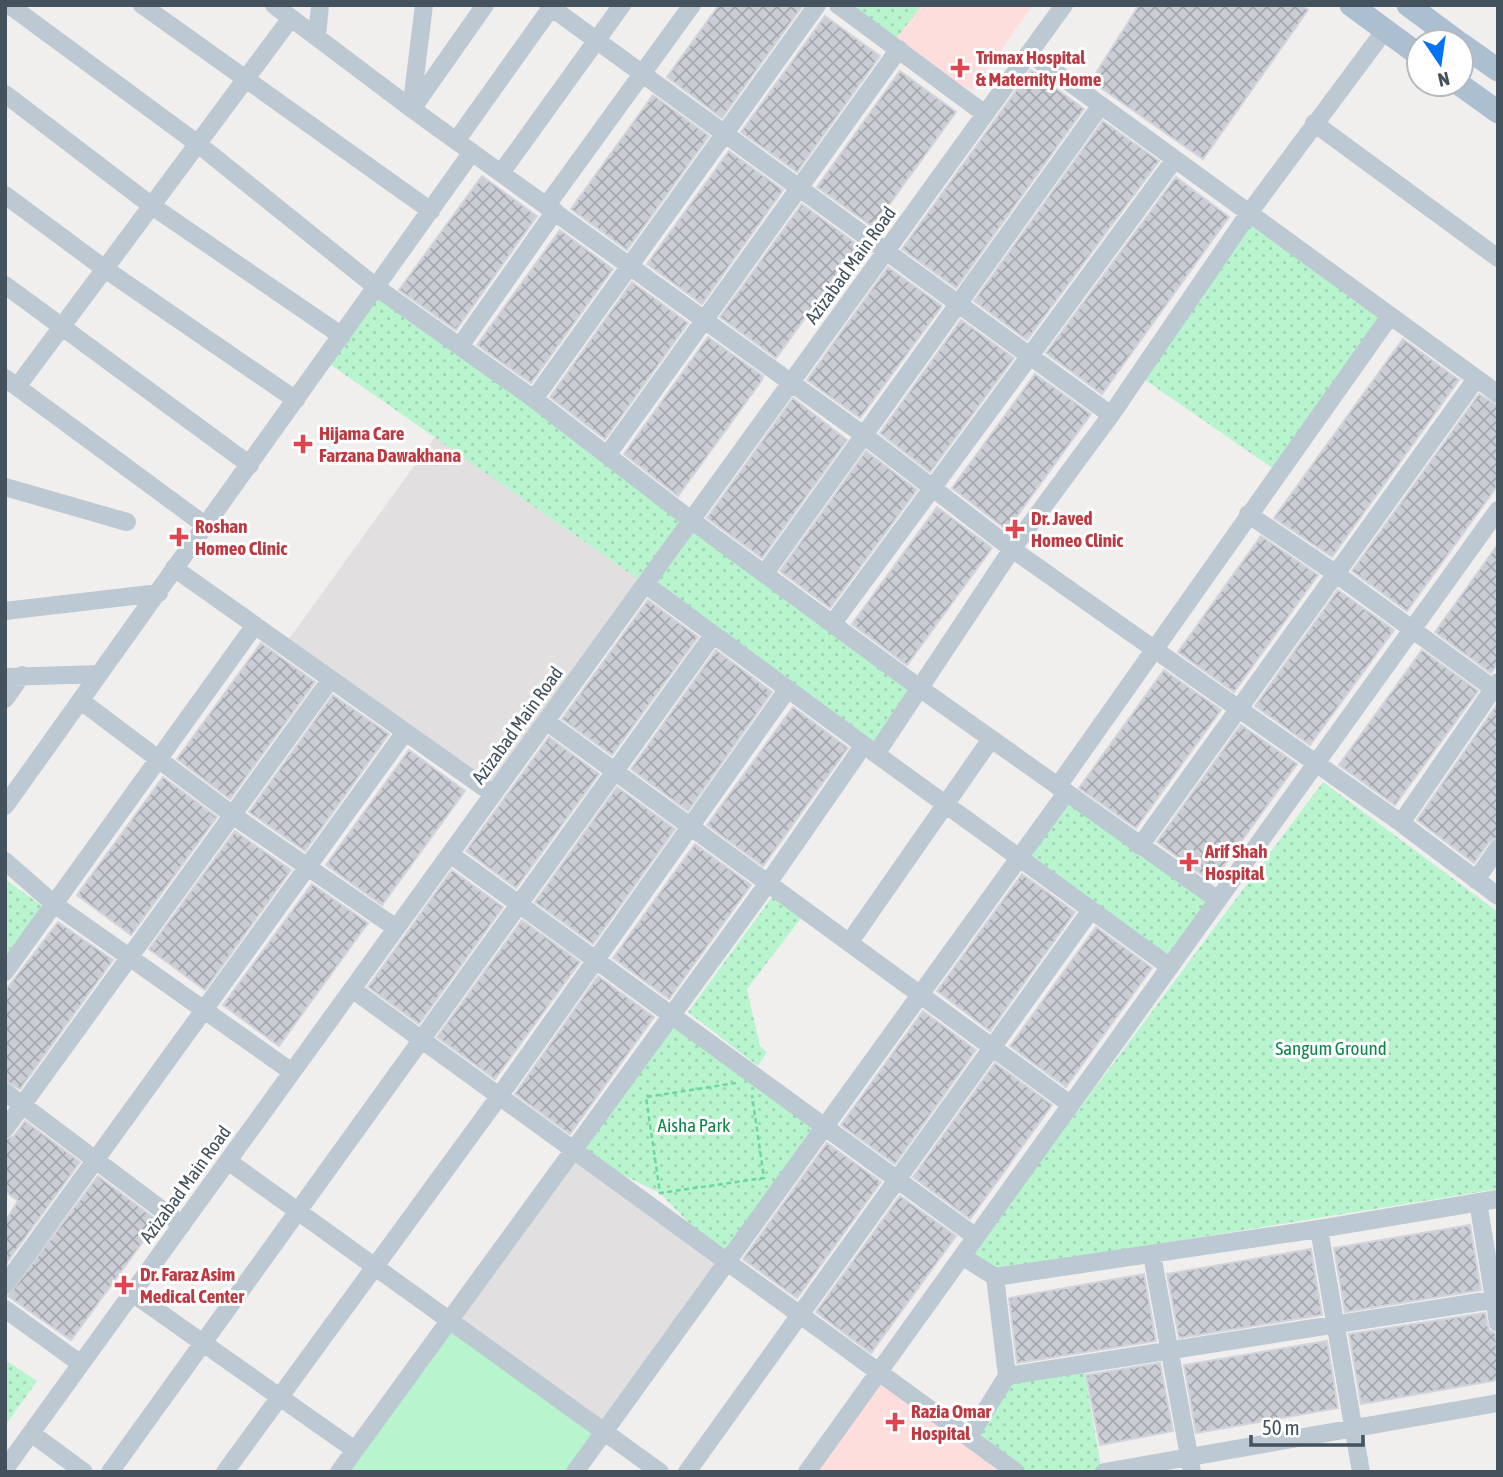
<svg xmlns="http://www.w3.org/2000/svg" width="1503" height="1477" font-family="'Asap Condensed',sans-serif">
  <defs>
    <pattern id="grass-dots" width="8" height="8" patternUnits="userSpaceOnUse" patternTransform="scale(1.75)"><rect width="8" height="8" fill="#b8f4ce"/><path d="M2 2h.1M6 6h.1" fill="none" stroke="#9fd3b3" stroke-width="1.8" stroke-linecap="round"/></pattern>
    <pattern id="building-cross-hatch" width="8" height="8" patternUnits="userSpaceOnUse" patternTransform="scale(1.75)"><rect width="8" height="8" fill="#cacdd4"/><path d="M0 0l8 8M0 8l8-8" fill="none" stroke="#a6a9af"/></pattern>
  </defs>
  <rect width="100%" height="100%" fill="#f1eeee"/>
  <path fill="#e2dfe0" d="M435,437L645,584L493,794L284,646Z
    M574,1151L727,1262L604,1432L449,1320Z"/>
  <path fill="#fededc" d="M922,5H1033L972,91L892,44Z
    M879,1372L1016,1472H807Z"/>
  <path fill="url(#grass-dots)" d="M838,5H922L892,44Z
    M1249,213L1390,316L1278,472L1138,375Z
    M376,287L921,689L876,754L645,584L324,360Z
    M1323,782L1498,912V1189L997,1270L972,1253Z
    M1066,793L1218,900L1170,967L1018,858Z
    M5,879L42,906L5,957Z
    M772,897L801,918L747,989L760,1046L767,1052L758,1066L688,1012Z
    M673,1015L825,1126L727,1262L660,1193L574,1151Z
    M5,1360L37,1381L5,1426Z
    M1083,1364L1102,1472H1016L969,1437L1007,1376Z"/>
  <path fill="#b8f4ce" d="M449,1320L604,1432L575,1472H339Z"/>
  <path fill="url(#building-cross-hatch)" stroke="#d2d4db" stroke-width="2" d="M719,5H803L722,118L667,77Z
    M1139,5H1302L1308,10L1203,159L1091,81Z
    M825,16L880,56L797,172L741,132Z
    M1031,70L1084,109L956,288L902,249Z
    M900,71L956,112L873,227L817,187Z
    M653,95L709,136L627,250L571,209Z
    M1103,121L1159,161L1027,340L974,301Z
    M729,151L783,190L702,304L647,264Z
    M482,176L537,216L456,330L399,290Z
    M1176,177L1229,217L1102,394L1046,353Z
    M802,204L858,245L776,358L720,317Z
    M560,230L613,269L531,383L477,345Z
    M888,267L942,306L860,418L807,380Z
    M632,282L688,323L605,439L550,397Z
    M961,320L1014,358L930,472L880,433Z
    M708,337L763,376L762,380L678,496L624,454Z
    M1403,339L1459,380L1332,557L1274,518Z
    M1035,374L1091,414L1007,530L952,488Z
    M1479,394L1498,406V485L1407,611L1352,571Z
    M793,398L847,440L762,558L707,518Z
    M866,451L917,490L830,608L780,571Z
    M937,507L992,548L907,665L852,624Z
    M1261,536L1318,575L1234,692L1178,652Z
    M1498,544V663L1491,673L1435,632Z
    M1338,590L1394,630L1310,745L1255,706Z
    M648,600L698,637L612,755L562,719Z
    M261,643L315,682L230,799L177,759Z
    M716,650L772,692L688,811L631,769Z
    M1422,650L1478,691L1395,805L1339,765Z
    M1164,670L1221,710L1136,828L1079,788Z
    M333,695L389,734L305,851L249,812Z
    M1498,703V837L1489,842L1474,863L1417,820Z
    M793,707L848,748L763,866L707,825Z
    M1241,725L1297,764L1212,882L1157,842Z
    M549,737L599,774L516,888L466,851Z
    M409,750L465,791L382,905L326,865Z
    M163,777L217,817L131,935L77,895Z
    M617,787L675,829L593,944L535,902Z
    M235,831L291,870L205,990L149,949Z
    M695,844L751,885L669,999L613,958Z
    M452,870L503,907L419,1024L368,987Z
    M1022,874L1075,912L990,1031L937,991Z
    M312,884L368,923L279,1046L223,1005Z
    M522,920L580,962L495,1079L437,1037Z
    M58,922L113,960L20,1089L5,1081V991Z
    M1096,927L1152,968L1066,1087L1010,1046Z
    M598,976L654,1017L570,1134L515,1094Z
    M923,1011L976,1050L895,1164L841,1125Z
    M995,1063L1052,1105L970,1219L913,1177Z
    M25,1121L80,1162L5,1265V1222L18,1201L5,1191V1140L14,1136Z
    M827,1143L881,1182L797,1298L743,1259Z
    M98,1176L158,1221L71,1340L8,1296Z
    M900,1196L956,1236L871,1353L816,1312Z
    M1470,1225L1481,1290L1345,1312L1334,1248Z
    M1311,1249L1322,1315L1179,1338L1167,1274Z
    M1144,1274L1156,1341L1017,1363L1009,1298Z
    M1485,1313L1489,1330L1496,1334L1498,1380L1361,1404L1349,1334Z
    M1327,1341L1338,1408L1196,1433L1184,1365Z
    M1160,1363L1173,1431L1100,1445L1086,1375Z"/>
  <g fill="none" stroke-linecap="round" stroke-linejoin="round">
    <path stroke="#6cd6a0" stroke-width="2.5" stroke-dasharray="5 3.5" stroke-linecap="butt" d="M736,1083L646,1097L660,1193L764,1178L752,1095"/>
    <path stroke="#bdc9d2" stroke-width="18" d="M142,5L431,211
      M274,5L412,109L865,436L1012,549L1401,823L1498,896
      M548,5L1111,415
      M838,5L985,114
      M12,7L198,144L376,287L534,399L691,520L921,689L1218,900
      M317,36L320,5
      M1029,53L1498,394
      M5,94L152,206L342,336
      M412,102L424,5
      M412,109L485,5
      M1314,123L1498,258
      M456,141L553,5
      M501,173L622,5
      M5,195L105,269L296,400
      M547,205L692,5
      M5,285L250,465
      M460,346L555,211
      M5,378L206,526
      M17,387L291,18
      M534,399L817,5
      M608,454L899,49
      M5,487L127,522
      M1248,514L1335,573L1498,692
      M174,568L493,794
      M765,573L1101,105
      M645,584L876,754L1012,549L1111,415L1249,213L1385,30
      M5,611L159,593
      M833,623L1175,159
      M5,677L99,674
      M5,699L22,675
      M81,701L234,816L396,928
      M546,721L1071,1105
      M876,754L1170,967
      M1058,786L1390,316
      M5,806L472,152
      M1401,823L1498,682
      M1140,846L1476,379
      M450,854L976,1237
      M5,861L54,904L292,1072
      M1476,880L1498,848
      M849,943L991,739
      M5,972L255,625
      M352,989L1016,1472
      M5,1092L182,1225
      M5,1129L331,679
      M228,1161L660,1472
      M1478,1202L1498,1323
      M1319,1229L1361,1472
      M1152,1255L1192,1472
      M962,1256L995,1277L1319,1229L1498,1199
      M995,1277L1007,1376
      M5,1285L405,732
      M132,1293L355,1450
      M5,1309L81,1364
      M31,1433L84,1472
      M969,1437L1007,1376L1498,1299
      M5,1469L1064,5
      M110,1472L713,635
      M225,1472L498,1098L787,690
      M339,1472L768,883L863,746
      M575,1472L1066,793
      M687,1472L1091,910
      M807,1472L1498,510
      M1104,1472L1498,1403"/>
    <path stroke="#abbfd1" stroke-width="23" d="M1351,5L1419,55
      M1408,5L1458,42
      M1461,44L1498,70
      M1459,84L1498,112"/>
  </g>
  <g fill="#e0444e" stroke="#fff" stroke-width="2.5">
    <path d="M956.5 57.5h7v7h7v7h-7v7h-7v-7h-7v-7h7z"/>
    <path d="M299.5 433.5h7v7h7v7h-7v7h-7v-7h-7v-7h7z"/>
    <path d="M1011.5 518.5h7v7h7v7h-7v7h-7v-7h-7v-7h7z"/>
    <path d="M175.5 526.5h7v7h7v7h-7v7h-7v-7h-7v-7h7z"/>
    <path d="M1185.5 851.5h7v7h7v7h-7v7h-7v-7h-7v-7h7z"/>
    <path d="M120.5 1274.5h7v7h7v7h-7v7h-7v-7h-7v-7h7z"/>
    <path d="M891.5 1411.5h7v7h7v7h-7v7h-7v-7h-7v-7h7z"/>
  </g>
  <g text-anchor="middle" stroke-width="6" stroke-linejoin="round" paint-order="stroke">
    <g font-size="19" font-weight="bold" fill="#be3a42" stroke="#fff" text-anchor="start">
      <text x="976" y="64">Trimax Hospital<tspan x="976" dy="22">&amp; Maternity Home</tspan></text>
      <text x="319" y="440">Hijama Care<tspan x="319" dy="22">Farzana Dawakhana</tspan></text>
      <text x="1031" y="525">Dr. Javed<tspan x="1031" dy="22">Homeo Clinic</tspan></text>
      <text x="195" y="533">Roshan<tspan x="195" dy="22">Homeo Clinic</tspan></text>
      <text x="1205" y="858">Arif Shah<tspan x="1205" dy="22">Hospital</tspan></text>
      <text x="140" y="1281">Dr. Faraz Asim<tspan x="140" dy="22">Medical Center</tspan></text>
      <text x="911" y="1418">Razia Omar<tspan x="911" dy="22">Hospital</tspan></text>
    </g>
    <g font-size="19" fill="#44525e" stroke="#fff">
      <text transform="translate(850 265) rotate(-54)" y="7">Azizabad Main Road</text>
      <text transform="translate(517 725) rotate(-54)" y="7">Azizabad Main Road</text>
      <text transform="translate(185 1184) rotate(-54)" y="7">Azizabad Main Road</text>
    </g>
    <g font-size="19" fill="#0d8848" stroke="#fff">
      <text x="1331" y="1055">Sangum Ground</text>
      <text x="694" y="1132">Aisha Park</text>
    </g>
  </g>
  <rect width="1503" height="1477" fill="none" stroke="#44525e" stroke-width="14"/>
  <g transform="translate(1440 63) rotate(167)"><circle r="33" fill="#ffffff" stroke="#b4babf" stroke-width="2"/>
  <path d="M0-5L12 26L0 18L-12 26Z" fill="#0572f4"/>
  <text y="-10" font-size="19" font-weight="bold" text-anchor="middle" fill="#44525e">N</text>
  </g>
  <path d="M1251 1435v10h112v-10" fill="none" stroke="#44525e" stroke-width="3.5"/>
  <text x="1262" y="1435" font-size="21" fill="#44525e" stroke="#ffffff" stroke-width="5" paint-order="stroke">50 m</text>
</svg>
